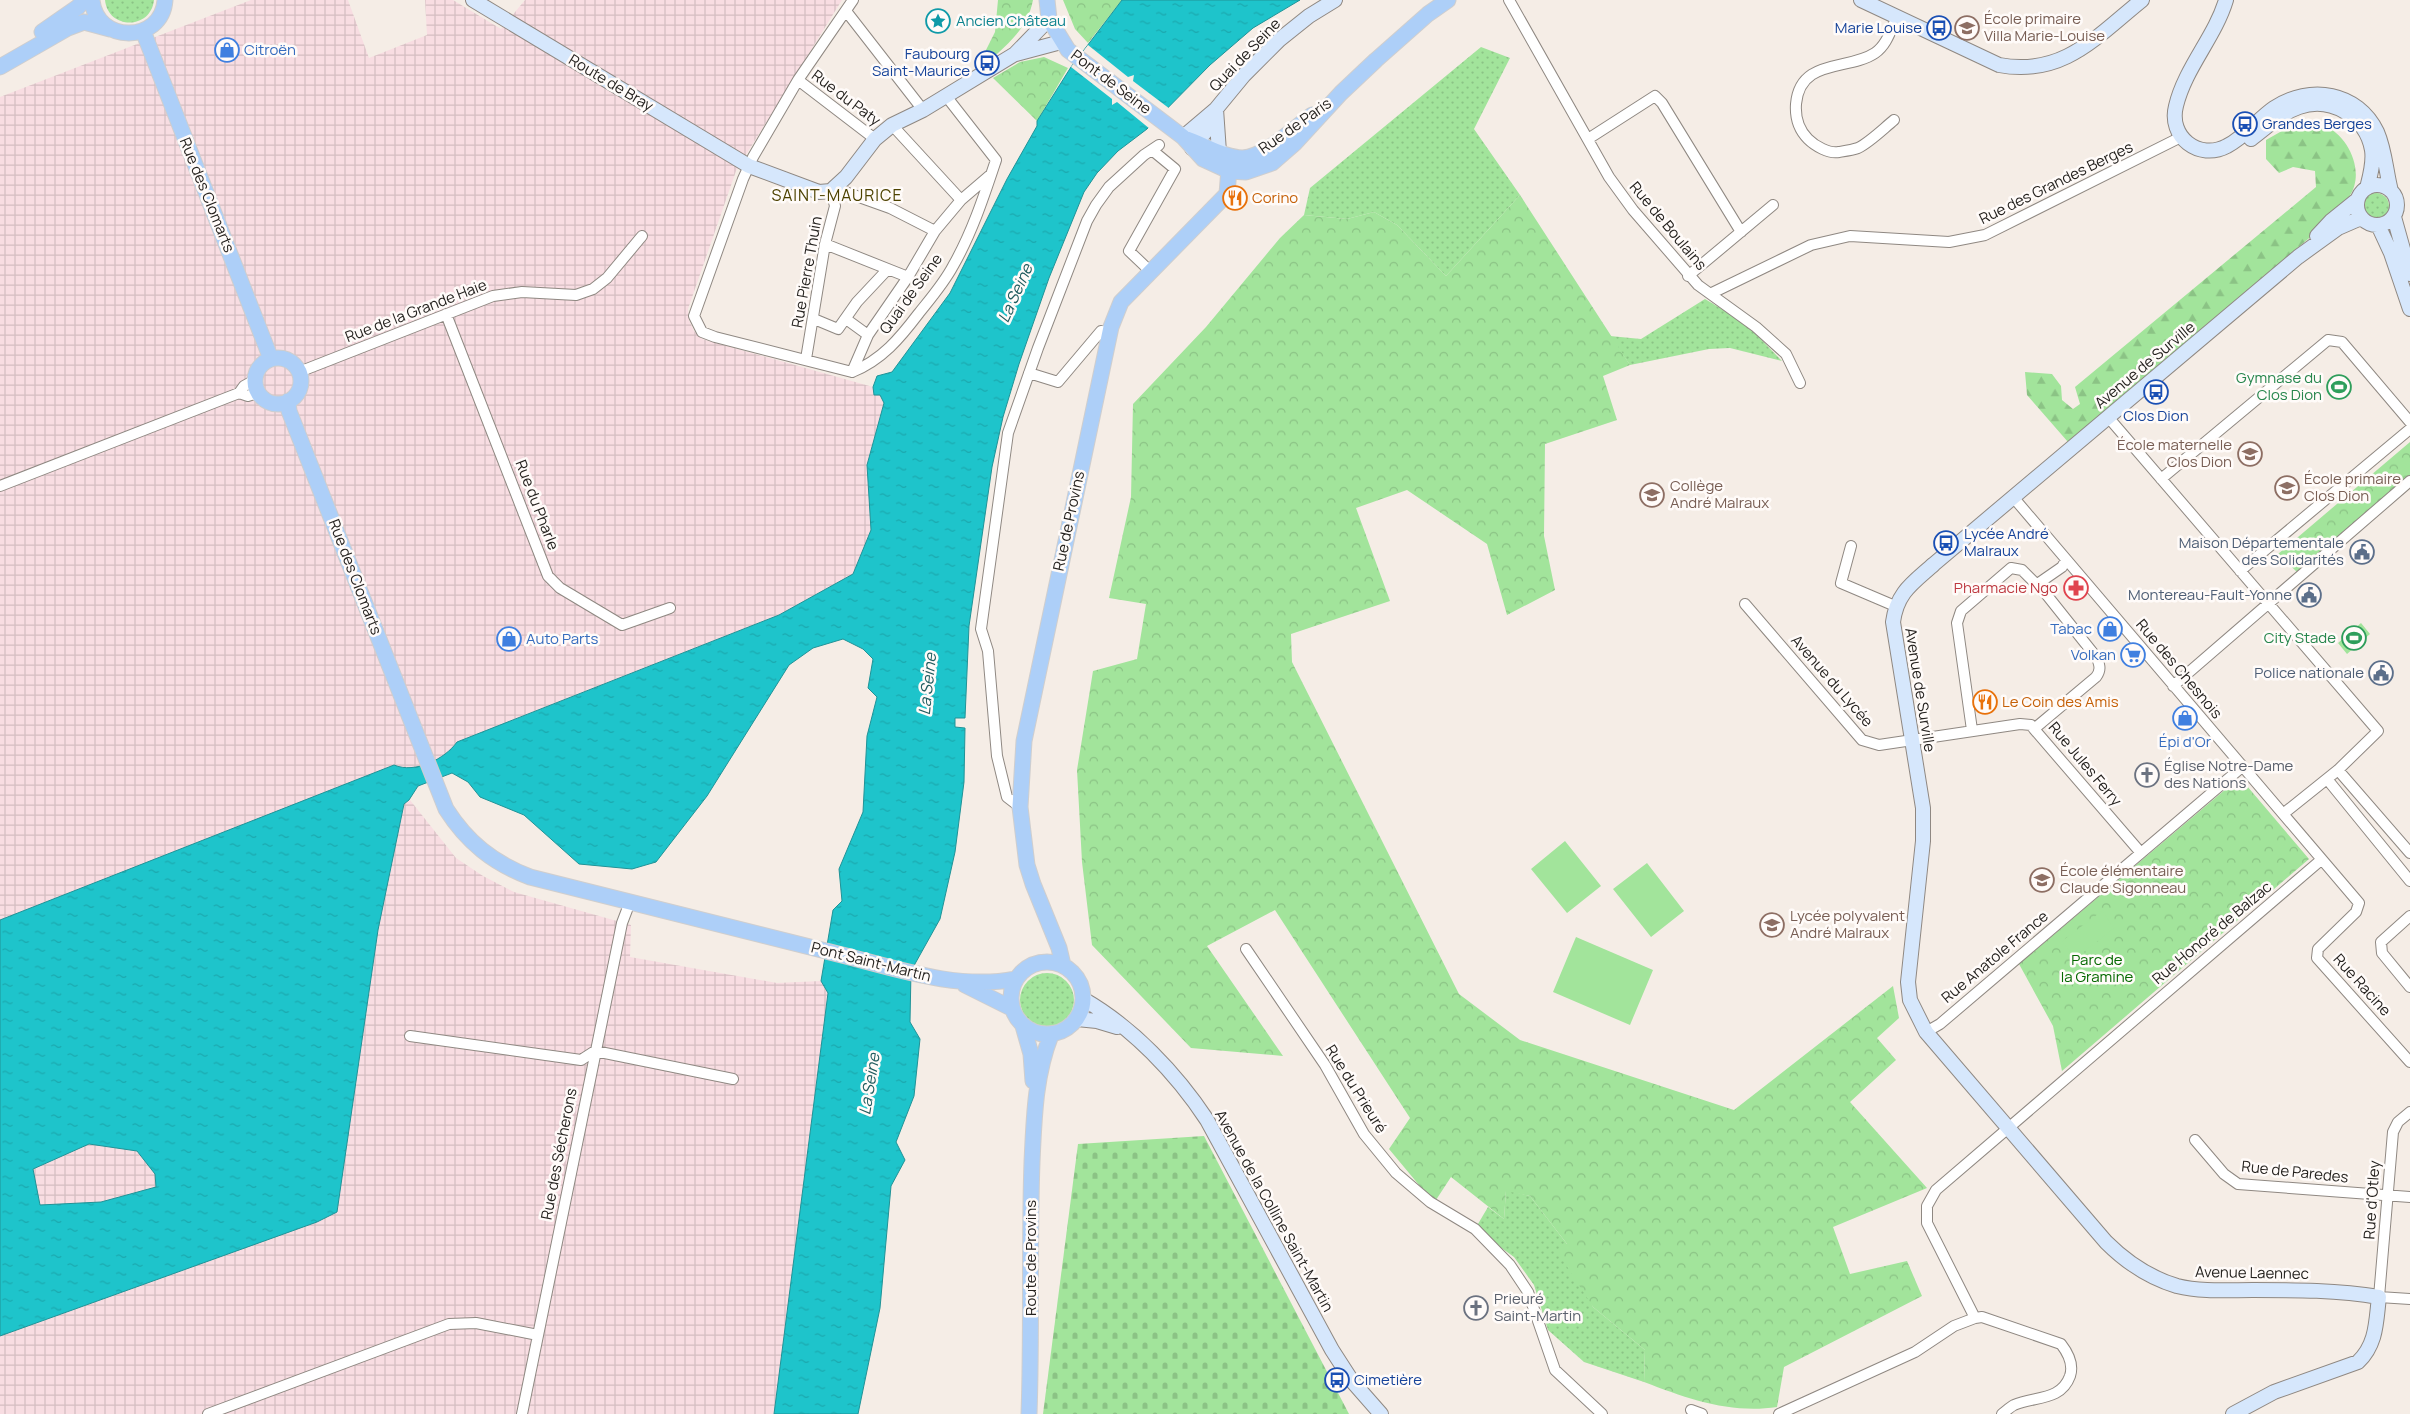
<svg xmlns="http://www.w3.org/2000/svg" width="2410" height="1414" font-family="Manrope,sans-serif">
  <defs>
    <pattern id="industrial-grid" width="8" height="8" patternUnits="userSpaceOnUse" patternTransform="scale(1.25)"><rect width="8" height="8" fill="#f8dde2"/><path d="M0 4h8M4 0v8" fill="none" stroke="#d4bdc1"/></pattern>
    <pattern id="grass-dots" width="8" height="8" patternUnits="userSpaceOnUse" patternTransform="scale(1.25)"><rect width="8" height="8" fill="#a2e49b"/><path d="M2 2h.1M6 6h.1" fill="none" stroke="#8bc385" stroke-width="1.8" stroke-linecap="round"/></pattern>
    <pattern id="forest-firs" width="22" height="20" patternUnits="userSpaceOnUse" patternTransform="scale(1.25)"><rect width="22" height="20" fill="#a2e49b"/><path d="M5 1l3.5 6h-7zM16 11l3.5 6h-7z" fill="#8bc385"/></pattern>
    <pattern id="cemetery-stones" width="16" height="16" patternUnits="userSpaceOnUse" patternTransform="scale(1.25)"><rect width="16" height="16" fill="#a2e49b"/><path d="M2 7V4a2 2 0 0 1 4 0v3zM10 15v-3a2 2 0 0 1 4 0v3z" fill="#8bc385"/></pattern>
    <pattern id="park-crowns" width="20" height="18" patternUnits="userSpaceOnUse" patternTransform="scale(1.25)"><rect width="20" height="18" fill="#a2e49b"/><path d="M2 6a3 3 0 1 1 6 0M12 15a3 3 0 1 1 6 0" fill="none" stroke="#8bc385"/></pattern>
    <pattern id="water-ripples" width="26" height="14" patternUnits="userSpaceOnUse" patternTransform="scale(1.25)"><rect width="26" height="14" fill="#1ec4cb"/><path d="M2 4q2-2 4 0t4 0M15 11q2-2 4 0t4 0" fill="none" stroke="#1ba8ae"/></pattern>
  </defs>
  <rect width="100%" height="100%" fill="#f5ede6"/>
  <path fill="url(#industrial-grid)" d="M251,0H348L369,58L427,35L425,0H453L501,29L525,0H842L736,171L688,309L689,320L694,331L702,339L873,387L874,394L880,395L884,403L867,465L871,530L853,574L779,615L457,742L445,756L416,767L422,784L412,792L410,800L456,858L483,876L514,892L631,925L630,957L777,983L821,981L828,993L774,1414H0V97Z"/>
  <path fill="url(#grass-dots)" d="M105,0H154C151,30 108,30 105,0Z
    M1481,47L1510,58L1474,129L1520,195L1446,276L1397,225L1374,212L1347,219L1304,215L1310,188Z
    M2363 206a13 13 0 1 1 26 0a13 13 0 1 1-26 0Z
    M1705,299L1745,323L1782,361L1730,348L1709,349L1630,365L1610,336L1641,339Z
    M1020 1000a27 27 0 1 1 54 0a27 27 0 1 1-54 0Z
    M1506,1190L1530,1196L1567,1244L1593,1307L1645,1350L1644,1382L1584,1362L1548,1330L1534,1285L1514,1257L1475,1229L1488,1207L1504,1219Z"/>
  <path fill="url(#forest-firs)" d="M2296,123C2304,124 2316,122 2323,125C2349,135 2366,173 2349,197C2340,210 2325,222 2314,234L2068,442L2027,395L2025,372L2052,374L2061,386L2062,400L2073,409L2080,404L2075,387L2316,187L2315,171L2293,167L2279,173L2266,159V140Z"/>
  <path fill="url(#cemetery-stones)" d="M1204,1136L1349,1414H1043L1078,1144Z"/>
  <path fill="url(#park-crowns)" d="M998,0H1033C1028,25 1015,37 997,54L983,56L995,32Z
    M1063,0H1122L1088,43L1075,29Z
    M1044,57L1068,68L1037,121L993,78L1020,62Z
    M1520,195L1630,365L1603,376L1617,420L1545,444L1544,536L1555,590L1507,615L1487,544L1407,490L1356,508L1390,601L1291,634L1292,662L1459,994L1520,1040L1734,1110L1893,986L1899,1018L1877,1038L1896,1060L1850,1102L1927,1188L1833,1227L1850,1274L1907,1261L1922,1296L1784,1367L1777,1407C1731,1414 1688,1399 1644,1382L1645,1350L1593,1307L1559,1254L1567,1244L1530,1196L1506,1191L1504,1219L1451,1177L1434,1203L1389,1149L1410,1118L1275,910L1207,946L1283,1056L1191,1048L1092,945L1082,862L1077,770L1093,671L1137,659L1146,604L1109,598L1131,497L1133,404L1206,327L1280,238L1304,215L1347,219L1374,212L1397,225L1446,276Z
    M2410,442V475L2298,573L2278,554Z
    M2233,783L2247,786L2309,859L2062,1071L2053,1026L2019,964Z"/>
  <path fill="#a2e49b" d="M2361,623L2370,634L2347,654L2338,643Z
    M1565,841L1601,886L1567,913L1531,869Z
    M1647,863L1684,911L1651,937L1613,889Z
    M2102,911L2114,928L2075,959L2062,941Z
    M1576,937L1653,970L1630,1025L1553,992Z"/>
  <path fill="url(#water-ripples)" stroke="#209397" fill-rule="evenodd" d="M1122,0H1300L1253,28L1210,65L1147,129L1118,151L1097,173L1084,192L1049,278L1019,364L1003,417L992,467L969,626L965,718H955V727L965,728L964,782L955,852L940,919L911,971L910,1022L920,1039L914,1096L896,1142L905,1160L891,1186L880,1308L858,1414H774L828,993L821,981L833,910L842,901L839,869L863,812L867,736L877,697L868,688L873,659L863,649L843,639L813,648L789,665L707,796L656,862L632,869L579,864L524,815L480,797L468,782L452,773L418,786L409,800L404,804L378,930L337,1212L317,1222L0,1336V920L394,765C415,774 445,759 457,742L779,615L853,574L871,530L867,465L884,403L880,395H874L873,387L877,376L892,372L950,293L1007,179L1037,126V121L1071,67ZM89,1144L137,1151L155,1174L156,1187L101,1202L40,1205L33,1169Z"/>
  <path fill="#f5ede6" d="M1088,45L1128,77L1134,75L1133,81L1170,109L1150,129L1117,102L1112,105V99L1071,67Z"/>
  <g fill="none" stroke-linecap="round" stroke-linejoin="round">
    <g stroke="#8f8882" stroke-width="12">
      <path id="street" d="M1509,0L1609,177L1633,210L1698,285L1756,327L1786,354L1800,383
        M846,11L923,110
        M798,80L875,139
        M1894,120C1883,129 1870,142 1858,148C1852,150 1845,151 1839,152C1829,154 1815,146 1808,139C1798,129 1795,118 1796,104C1800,58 1848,71 1875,53C1887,45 1891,29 1897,17
        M892,125L961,200
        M1588,139L1655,96L1662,103L1741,232
        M834,188L890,208L935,231
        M825,244L908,277
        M1150,271L1129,251L1175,169L1152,150
        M1688,276L1773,205
        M1712,293L1811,245L1850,236L1949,242L1985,235L2181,137
        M446,314L548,576L560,588L622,625L670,608
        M814,319L838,329L857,302L887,270
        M846,319L868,335
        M806,359L825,244L835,206L831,191
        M299,372L493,296L522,292L576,295L593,289L607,278L642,236
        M852,372L715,337L702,332L694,316L743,179L753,157L798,80L853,0
        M852,372C882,360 900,338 919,313C931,298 944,283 953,266C972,233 984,196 996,160L946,96
        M852,372L868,335L908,277L935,231L961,200L989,176
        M1029,373L1058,382L1101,331L1110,333
        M239,393L248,396L258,393
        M2108,417L2378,731L2338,770L2283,814
        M2161,479L2328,340L2342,342L2410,422
        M0,486L239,393L244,386L255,380
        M2013,497L2359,903L2356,912L2318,949L2317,958L2410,1062
        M1851,546L1841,583L1895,606
        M2240,571L2410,429
        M2036,585L2062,567L2066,560
        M1745,604L1862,740L1879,745L2020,724L2031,725L2034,729
        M2173,686L2410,481
        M1972,730L1957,623L1961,611L2011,568L2022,570L2046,594L2097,658C2100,666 2101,670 2096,677L2034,729L2141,853
        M2338,770L2410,853
        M2327,779L2410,881
        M1020,807L1007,797L997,756L988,651L981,629L1008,433L1038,348L1087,221L1096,205L1109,187L1144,155L1159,145
        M2410,916L2381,942L2382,953L2410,987
        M1246,949L1325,1065L1364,1134L1396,1173L1430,1202L1475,1229L1510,1265L1528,1292L1555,1370L1602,1414
        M1926,1032L1940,1024L2242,767
        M410,1036L581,1060L595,1051L733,1079
        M2410,1112L2398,1122L2393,1132L2379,1297L2410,1299
        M2195,1140L2224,1174L2238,1184L2410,1197
        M1975,1318L1927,1223V1206L1936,1190L2321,860
        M1691,1410L1702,1414
        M208,1414L449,1324L476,1323L538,1335
        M522,1414L622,923L630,902
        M1779,1414L1915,1352L1954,1326L1975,1318L1982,1317L2061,1344C2068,1353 2074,1364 2070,1376C2061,1401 2035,1396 2014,1405C2010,1407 2006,1411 2002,1414"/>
    </g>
    <g stroke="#8f8882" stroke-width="16">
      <path id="secondary" d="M473,0L749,166L819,192L831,191L834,188L846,177L875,139L892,125L923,110L1015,54L1049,19
        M1861,0L1999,65C2063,77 2096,37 2142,0
        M2226,0C2215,37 2185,68 2176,106C2168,137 2199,161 2227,146C2245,137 2258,119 2274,108C2310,84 2358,92 2377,132C2385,150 2386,172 2391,191
        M1016,54L1061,42
        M1216,109L1219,152
        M1183,137L1216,109L1244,75L1279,40L1309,16L1335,0
        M2251,139C2266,128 2281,113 2299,107C2330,96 2366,116 2372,150C2374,163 2370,176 2367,188
        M1192,148L1216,119
        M2357 205a20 20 0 1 1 40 0a20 20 0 1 1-40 0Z
        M2394,217L2410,274
        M2378,225L2391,253L2410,309
        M2317,236L2331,221L2357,200
        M1083,999C1132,1027 1176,1073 1207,1120L1332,1350L1352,1381L1381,1414
        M1077,1019L1097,1021L1117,1027
        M2233,1414L2274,1392L2358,1362C2377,1344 2376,1321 2379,1297C2338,1290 2296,1290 2253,1290C2228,1290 2201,1292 2177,1286C2150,1278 2125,1261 2106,1242L1926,1032L1910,1000L1908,982L1923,841V808L1893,622C1897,592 1913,583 1934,564L2298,257L2338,228L2361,218"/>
    </g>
    <g stroke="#cfcece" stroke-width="17">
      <path id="primary" d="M92,0C96,44 162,44 165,0
        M1047,0L1049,19L1068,50L1183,137L1203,159L1229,171L1246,172L1272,163L1295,143L1341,93L1376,60L1428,14L1448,0
        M143,31L271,359
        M42,32L78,7L84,0
        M0,67L68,28L84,22L110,29
        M1187,139C1204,145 1223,157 1242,158C1263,158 1296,127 1312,115
        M255 381a23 23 0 1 1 46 0a23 23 0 1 1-46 0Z
        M288,401L289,411L446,809C467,842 493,863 530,877C630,902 730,927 830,952C889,966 955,991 1015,979
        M1011 998a36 36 0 1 1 72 0a36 36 0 1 1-72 0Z
        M1063,965L1059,948L1033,884L1027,865L1020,807L1024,741L1111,327L1121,302L1227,194L1230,156
        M965,985L1011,1008
        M1023,1026L1031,1054L1033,1081
        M1029,1414C1032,1330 1029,1246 1032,1162C1034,1119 1035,1075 1051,1035"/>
    </g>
    <use href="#street" stroke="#fff" stroke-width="10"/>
    <use href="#secondary" stroke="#d6e7fc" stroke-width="14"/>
    <use href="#primary" stroke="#adcff8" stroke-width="15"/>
  </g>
  <defs>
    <g id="sight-ring" transform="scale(1.25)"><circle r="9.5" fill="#fffbf9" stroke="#0f9aa8" stroke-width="1.5"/><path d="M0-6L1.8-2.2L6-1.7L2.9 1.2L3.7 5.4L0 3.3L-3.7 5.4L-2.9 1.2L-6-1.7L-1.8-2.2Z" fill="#0f9aa8"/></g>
    <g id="bus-ring" transform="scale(1.25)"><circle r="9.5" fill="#fffbf9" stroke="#1a4fb4" stroke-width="1.5"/><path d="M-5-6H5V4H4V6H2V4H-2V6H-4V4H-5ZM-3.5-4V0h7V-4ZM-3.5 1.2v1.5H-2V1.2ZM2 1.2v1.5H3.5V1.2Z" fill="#1a4fb4"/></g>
    <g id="school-ring" transform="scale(1.25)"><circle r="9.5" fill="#fffbf9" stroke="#8d6e63" stroke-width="1.5"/><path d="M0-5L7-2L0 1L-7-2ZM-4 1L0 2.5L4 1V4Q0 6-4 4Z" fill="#8d6e63"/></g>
    <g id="shop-ring" transform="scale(1.25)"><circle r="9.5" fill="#fffbf9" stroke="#3f7fe0" stroke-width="1.5"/><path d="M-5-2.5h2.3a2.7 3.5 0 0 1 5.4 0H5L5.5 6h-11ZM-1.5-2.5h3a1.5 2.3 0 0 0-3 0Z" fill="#3f7fe0"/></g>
    <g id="restaurant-ring" transform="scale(1.25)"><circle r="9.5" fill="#fffbf9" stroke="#e8710a" stroke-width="1.5"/><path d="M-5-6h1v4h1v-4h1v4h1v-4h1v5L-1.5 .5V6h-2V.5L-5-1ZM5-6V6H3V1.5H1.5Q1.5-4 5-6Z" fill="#e8710a"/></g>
    <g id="stadium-ring" transform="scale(1.25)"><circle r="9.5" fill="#fffbf9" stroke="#2e9e5b" stroke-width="1.5"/><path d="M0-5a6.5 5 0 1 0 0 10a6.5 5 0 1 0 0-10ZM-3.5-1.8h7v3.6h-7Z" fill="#2e9e5b"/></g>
    <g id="civic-ring" transform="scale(1.25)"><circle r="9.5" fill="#fffbf9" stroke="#5c6f8a" stroke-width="1.5"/><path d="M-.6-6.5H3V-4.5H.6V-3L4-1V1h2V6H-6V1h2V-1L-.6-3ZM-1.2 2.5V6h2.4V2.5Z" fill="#5c6f8a"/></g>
    <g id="pharmacy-ring" transform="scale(1.25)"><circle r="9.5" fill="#fffbf9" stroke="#e0444e" stroke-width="1.5"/><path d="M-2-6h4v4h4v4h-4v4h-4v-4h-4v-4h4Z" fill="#e0444e"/></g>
    <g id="supermarket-ring" transform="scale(1.25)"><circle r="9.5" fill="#fffbf9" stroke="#3f7fe0" stroke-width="1.5"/><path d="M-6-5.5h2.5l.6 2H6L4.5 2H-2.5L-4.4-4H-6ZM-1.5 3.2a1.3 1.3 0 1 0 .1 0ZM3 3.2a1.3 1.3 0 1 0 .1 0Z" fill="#3f7fe0"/></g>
    <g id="church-ring" transform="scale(1.25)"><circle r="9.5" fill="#fffbf9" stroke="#6b7280" stroke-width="1.5"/><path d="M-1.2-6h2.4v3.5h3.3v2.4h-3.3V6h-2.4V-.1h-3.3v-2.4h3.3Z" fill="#6b7280"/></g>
  </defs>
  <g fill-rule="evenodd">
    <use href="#sight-ring" x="938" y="21"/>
    <use href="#bus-ring" x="1939" y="28"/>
    <use href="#school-ring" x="1967" y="28"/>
    <use href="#shop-ring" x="227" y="50"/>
    <use href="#bus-ring" x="987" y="63"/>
    <use href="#bus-ring" x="2245" y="124"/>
    <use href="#restaurant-ring" x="1235" y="198"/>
    <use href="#stadium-ring" x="2339" y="387"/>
    <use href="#bus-ring" x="2156" y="392"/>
    <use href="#school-ring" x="2250" y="454"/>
    <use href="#school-ring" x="2287" y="488"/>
    <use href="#school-ring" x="1652" y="495"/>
    <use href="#bus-ring" x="1946" y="543"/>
    <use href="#civic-ring" x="2362" y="552"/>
    <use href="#pharmacy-ring" x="2076" y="588"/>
    <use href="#civic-ring" x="2309" y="595"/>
    <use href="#shop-ring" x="2110" y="629"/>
    <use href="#stadium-ring" x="2354" y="638"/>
    <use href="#shop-ring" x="509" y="639"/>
    <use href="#supermarket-ring" x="2133" y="655"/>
    <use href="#civic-ring" x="2381" y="673"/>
    <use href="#restaurant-ring" x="1985" y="702"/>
    <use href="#shop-ring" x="2185" y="718"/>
    <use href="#church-ring" x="2147" y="775"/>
    <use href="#school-ring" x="2042" y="880"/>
    <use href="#school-ring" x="1772" y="925"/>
    <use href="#church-ring" x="1476" y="1308"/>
    <use href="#bus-ring" x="1337" y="1380"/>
  </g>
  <g text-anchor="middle" stroke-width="5" stroke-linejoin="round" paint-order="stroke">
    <g font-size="15" fill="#785e54" stroke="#fffbf9" text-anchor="start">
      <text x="1984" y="24">École primaire<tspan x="1984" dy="17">Villa Marie-Louise</tspan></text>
      <text x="2232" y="450" text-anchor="end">École maternelle<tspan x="2232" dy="17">Clos Dion</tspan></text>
      <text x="2304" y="484">École primaire<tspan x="2304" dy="17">Clos Dion</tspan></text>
      <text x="1670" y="491">Collège<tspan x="1670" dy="17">André Malraux</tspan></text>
      <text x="2060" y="876">École élémentaire<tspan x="2060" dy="17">Claude Sigonneau</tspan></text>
      <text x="1790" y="921">Lycée polyvalent<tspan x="1790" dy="17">André Malraux</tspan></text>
    </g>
    <g font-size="15" fill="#0d838f" stroke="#fffbf9" text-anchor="start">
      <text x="956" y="26">Ancien Château</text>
    </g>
    <g font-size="15" fill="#164399" stroke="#fffbf9" text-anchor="start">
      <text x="1922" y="33" text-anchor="end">Marie Louise</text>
      <text x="970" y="59" text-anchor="end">Faubourg<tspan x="970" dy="17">Saint-Maurice</tspan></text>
      <text x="2262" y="129">Grandes Berges</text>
      <text x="2156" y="421" text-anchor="middle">Clos Dion</text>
      <text x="1964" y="539">Lycée André<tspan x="1964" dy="17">Malraux</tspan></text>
      <text x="1354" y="1385">Cimetière</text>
    </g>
    <g font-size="15" fill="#366cbe" stroke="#fffbf9" text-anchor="start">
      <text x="244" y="55">Citroën</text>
      <text x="2092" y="634" text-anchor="end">Tabac</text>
      <text x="526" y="644">Auto Parts</text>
      <text x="2116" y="660" text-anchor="end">Volkan</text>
      <text x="2185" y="747" text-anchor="middle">Épi d'Or</text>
    </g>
    <g font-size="15" fill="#25221f" stroke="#fffbf9">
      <text transform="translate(1245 55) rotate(-46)" y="5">Quai de Seine</text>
      <text transform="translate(1111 82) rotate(37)" y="5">Pont de Seine</text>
      <text transform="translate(611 83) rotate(31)" y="5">Route de Bray</text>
      <text transform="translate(846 98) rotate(37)" y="5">Rue du Paty</text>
      <text transform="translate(1295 126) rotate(-35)" y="5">Rue de Paris</text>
      <text transform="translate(2056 183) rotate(-26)" y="5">Rue des Grandes Berges</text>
      <text transform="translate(207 195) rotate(68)" y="5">Rue des Clomarts</text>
      <text transform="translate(1668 226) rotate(50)" y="5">Rue de Boulains</text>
      <text transform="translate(807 272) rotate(-80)" y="5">Rue Pierre Thuin</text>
      <text transform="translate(911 294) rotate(-54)" y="5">Quai de Seine</text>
      <text transform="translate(416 311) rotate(-21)" y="5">Rue de la Grande Haie</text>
      <text transform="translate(2145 365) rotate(-40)" y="5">Avenue de Surville</text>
      <text transform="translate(537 505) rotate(69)" y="5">Rue du Pharle</text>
      <text transform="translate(1069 521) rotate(-78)" y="5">Rue de Provins</text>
      <text transform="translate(355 577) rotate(69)" y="5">Rue des Clomarts</text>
      <text transform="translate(2179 669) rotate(50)" y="5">Rue des Chesnois</text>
      <text transform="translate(1832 681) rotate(49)" y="5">Avenue du Lycée</text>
      <text transform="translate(1920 690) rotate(81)" y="5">Avenue de Surville</text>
      <text transform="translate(2085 764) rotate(50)" y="5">Rue Jules Ferry</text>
      <text transform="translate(2212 933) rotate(-40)" y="5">Rue Honoré de Balzac</text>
      <text transform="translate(1995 957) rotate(-40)" y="5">Rue Anatole France</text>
      <text transform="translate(871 962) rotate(14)" y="5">Pont Saint-Martin</text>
      <text transform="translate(2362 985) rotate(48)" y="5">Rue Racine</text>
      <text transform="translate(1356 1089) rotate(58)" y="5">Rue du Prieuré</text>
      <text transform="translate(559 1154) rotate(-79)" y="5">Rue des Sécherons</text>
      <text transform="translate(2295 1172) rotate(6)" y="5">Rue de Paredes</text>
      <text transform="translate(2372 1200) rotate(-86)" y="5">Rue d'Otley</text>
      <text transform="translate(1274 1211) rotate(61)" y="5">Avenue de la Colline Saint-Martin</text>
      <text transform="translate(1031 1258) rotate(-90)" y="5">Route de Provins</text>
      <text transform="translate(2252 1273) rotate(1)" y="5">Avenue Laennec</text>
    </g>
    <g font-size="15" fill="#c56008" stroke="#fffbf9" text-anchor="start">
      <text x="1252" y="203">Corino</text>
      <text x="2002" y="707">Le Coin des Amis</text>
    </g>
    <g font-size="15" fill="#27864d" stroke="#fffbf9" text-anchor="end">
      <text x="2322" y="383">Gymnase du<tspan x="2322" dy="17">Clos Dion</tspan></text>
      <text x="2336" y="643">City Stade</text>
    </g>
    <g font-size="15" fill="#4e5e75" stroke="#fffbf9" text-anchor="end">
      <text x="2344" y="548">Maison Départementale<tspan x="2344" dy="17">des Solidarités</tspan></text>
      <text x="2292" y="600">Montereau-Fault-Yonne</text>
      <text x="2364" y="678">Police nationale</text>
    </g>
    <g font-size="15" fill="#be3a42" stroke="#fffbf9" text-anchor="end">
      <text x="2058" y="593">Pharmacie Ngo</text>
    </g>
    <g font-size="15" fill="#5b616d" stroke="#fffbf9" text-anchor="start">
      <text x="2164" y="771">Église Notre-Dame<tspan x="2164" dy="17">des Nations</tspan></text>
      <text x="1494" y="1304">Prieuré<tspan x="1494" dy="17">Saint-Martin</tspan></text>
    </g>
    <g font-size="15" fill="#056900" stroke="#fffbf9">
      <text x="2097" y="965">Parc de<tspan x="2097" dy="17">la Gramine</tspan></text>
    </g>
    <g font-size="16" letter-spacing="1" fill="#4d4200" stroke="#fffbf9">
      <text x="837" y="201">SAINT-MAURICE</text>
    </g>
    <g font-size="16" font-style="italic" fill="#205c5f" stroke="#fffbf9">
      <text transform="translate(1015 293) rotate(-66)" y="6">La Seine</text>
      <text transform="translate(927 684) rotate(-84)" y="6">La Seine</text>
      <text transform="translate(869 1084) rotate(-81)" y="6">La Seine</text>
    </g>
  </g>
</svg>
